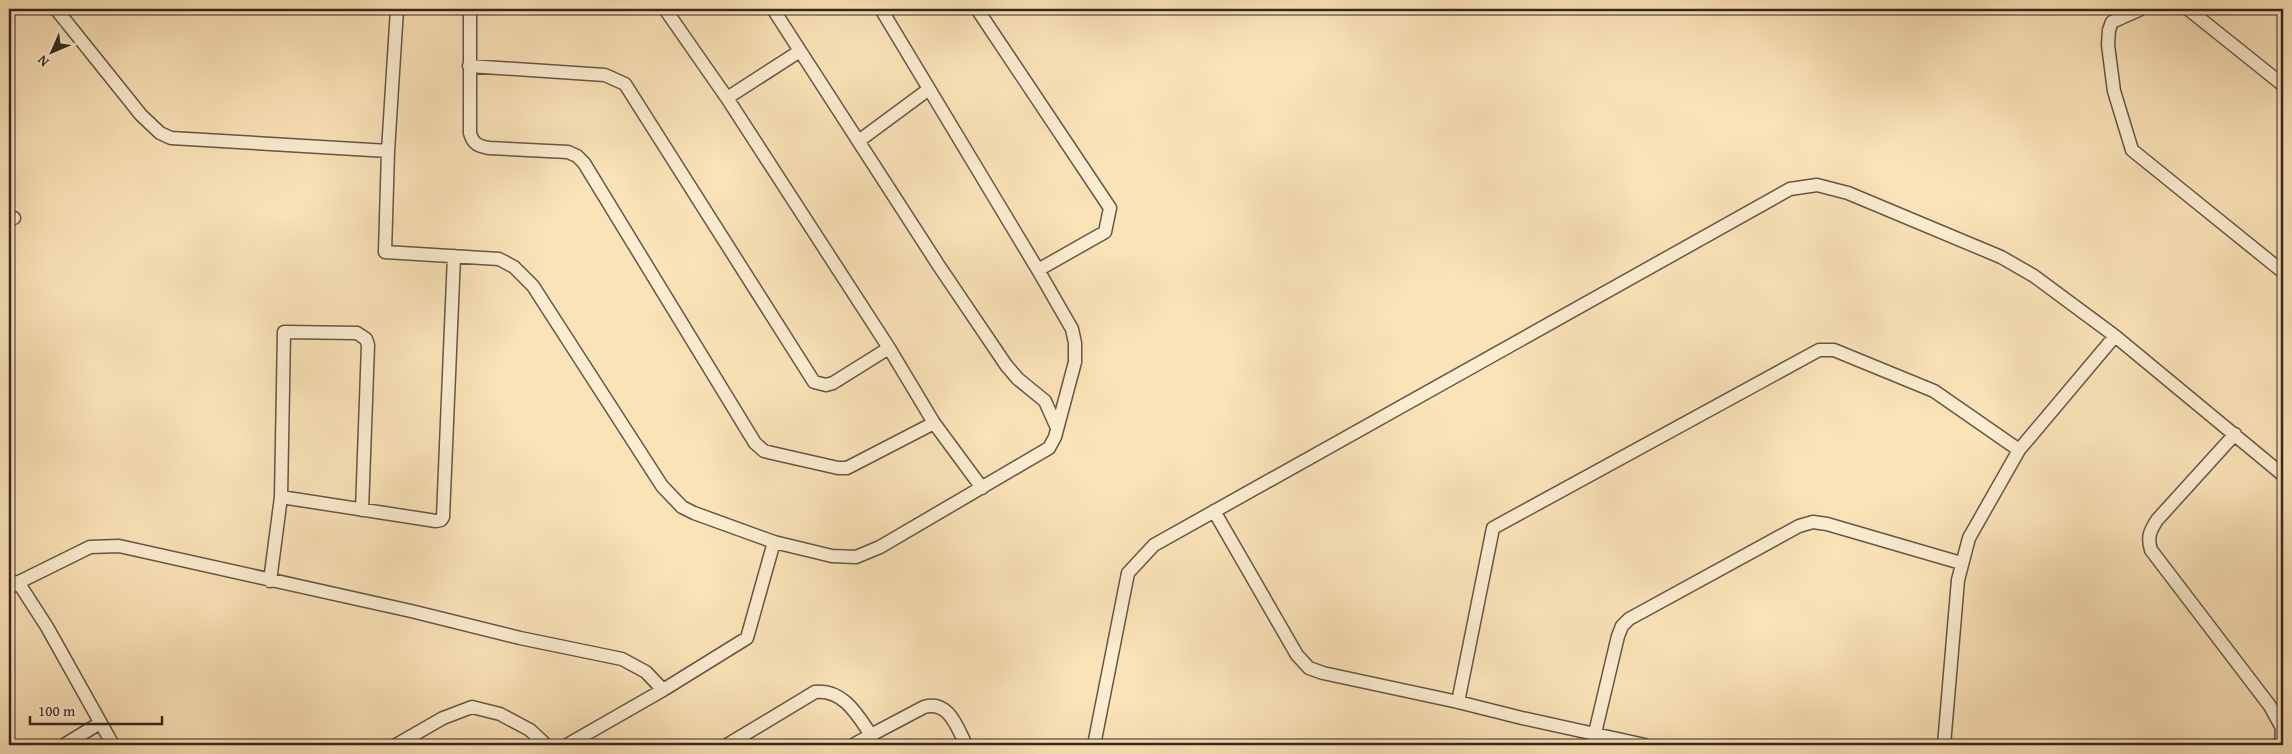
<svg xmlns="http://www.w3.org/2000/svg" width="2292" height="754" font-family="'Gentium Book Plus',serif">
  <rect width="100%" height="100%" fill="#fbe3b8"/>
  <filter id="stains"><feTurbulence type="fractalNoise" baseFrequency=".004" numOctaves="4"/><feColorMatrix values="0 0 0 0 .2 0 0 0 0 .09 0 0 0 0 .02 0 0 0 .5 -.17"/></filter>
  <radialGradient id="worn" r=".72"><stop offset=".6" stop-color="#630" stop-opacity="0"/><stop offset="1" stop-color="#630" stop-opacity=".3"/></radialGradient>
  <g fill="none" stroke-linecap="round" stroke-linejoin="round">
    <g stroke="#665647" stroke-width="15">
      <path id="minor" d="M56,9L141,115L160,133L171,138L388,151
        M397,9L388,151L385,252L499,259L514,267L533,286L662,486L682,507L694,513L774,542L832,556L856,557L880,547L1049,448L1055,437L1075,362V343L1072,329L1038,270L881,9
        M470,9V133C473,144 478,146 489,148L568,152L577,156L584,163L755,443L764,451L772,453L838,468H847L934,423
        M665,9L727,98L889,348L934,423L982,488
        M773,9L939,266L1006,365L1018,379L1045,401L1057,428
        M977,9L1110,208L1105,232L1038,270
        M2141,9L2112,22L2109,30L2108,45L2114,91L2132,150L2283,272
        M2188,9L2283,85
        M469,66L605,75L625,84L814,382L826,385L833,383L889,348
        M727,98L800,51
        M860,140L929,89
        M9,219L14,218
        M2235,434L2157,520C2150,531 2147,537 2151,550L2270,706L2282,728L2281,745
        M281,497L436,521L441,520L443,517L454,256
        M1214,511L1297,655L1309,668L1323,673L1458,702L1522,718L1645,745
        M270,581L281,497L284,332L357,333L366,339L368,345L362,510
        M18,582L47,627L113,745
        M9,587L90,547L119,546L411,611L520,638L622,659L646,672L663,690
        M1458,702L1493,528L1819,350H1834L1934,391L2019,450
        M1595,733L1618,636L1622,626L1629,619L1799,526L1813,522L1827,524L1961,563
        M64,745L100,723
        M396,745L443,718L472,707L500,714L530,730L546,745
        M567,745L663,690L747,638L774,542
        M727,745L815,692C843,689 857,714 871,735L924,707C949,700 957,727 966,745
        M853,745L871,735
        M1094,745L1128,573L1154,545L1790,189L1817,185L1848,193L2001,257L2034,276L2115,336L2283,475
        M1944,745L1958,580L1969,538L2019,450L2115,336"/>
    </g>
    <use href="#minor" stroke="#fcedd1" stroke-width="12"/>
  </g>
  <rect width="2292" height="754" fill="none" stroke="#fbe3b8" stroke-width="30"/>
  <rect x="10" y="10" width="2272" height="734" fill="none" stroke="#352721" stroke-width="2.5"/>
  <rect x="15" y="15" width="2262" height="724" fill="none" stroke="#352721"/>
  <g transform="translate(52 52) rotate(225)" stroke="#fcedd1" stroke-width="4" paint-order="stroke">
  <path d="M0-4L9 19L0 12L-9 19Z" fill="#352721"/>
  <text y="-8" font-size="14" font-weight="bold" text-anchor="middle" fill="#352721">N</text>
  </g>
  <path d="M30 716v8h132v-8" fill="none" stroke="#352721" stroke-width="2.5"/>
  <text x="38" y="716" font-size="15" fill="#352721" stroke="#fcedd1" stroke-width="4" paint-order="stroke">100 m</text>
  <rect width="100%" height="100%" filter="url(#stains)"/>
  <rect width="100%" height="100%" fill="url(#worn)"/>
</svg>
